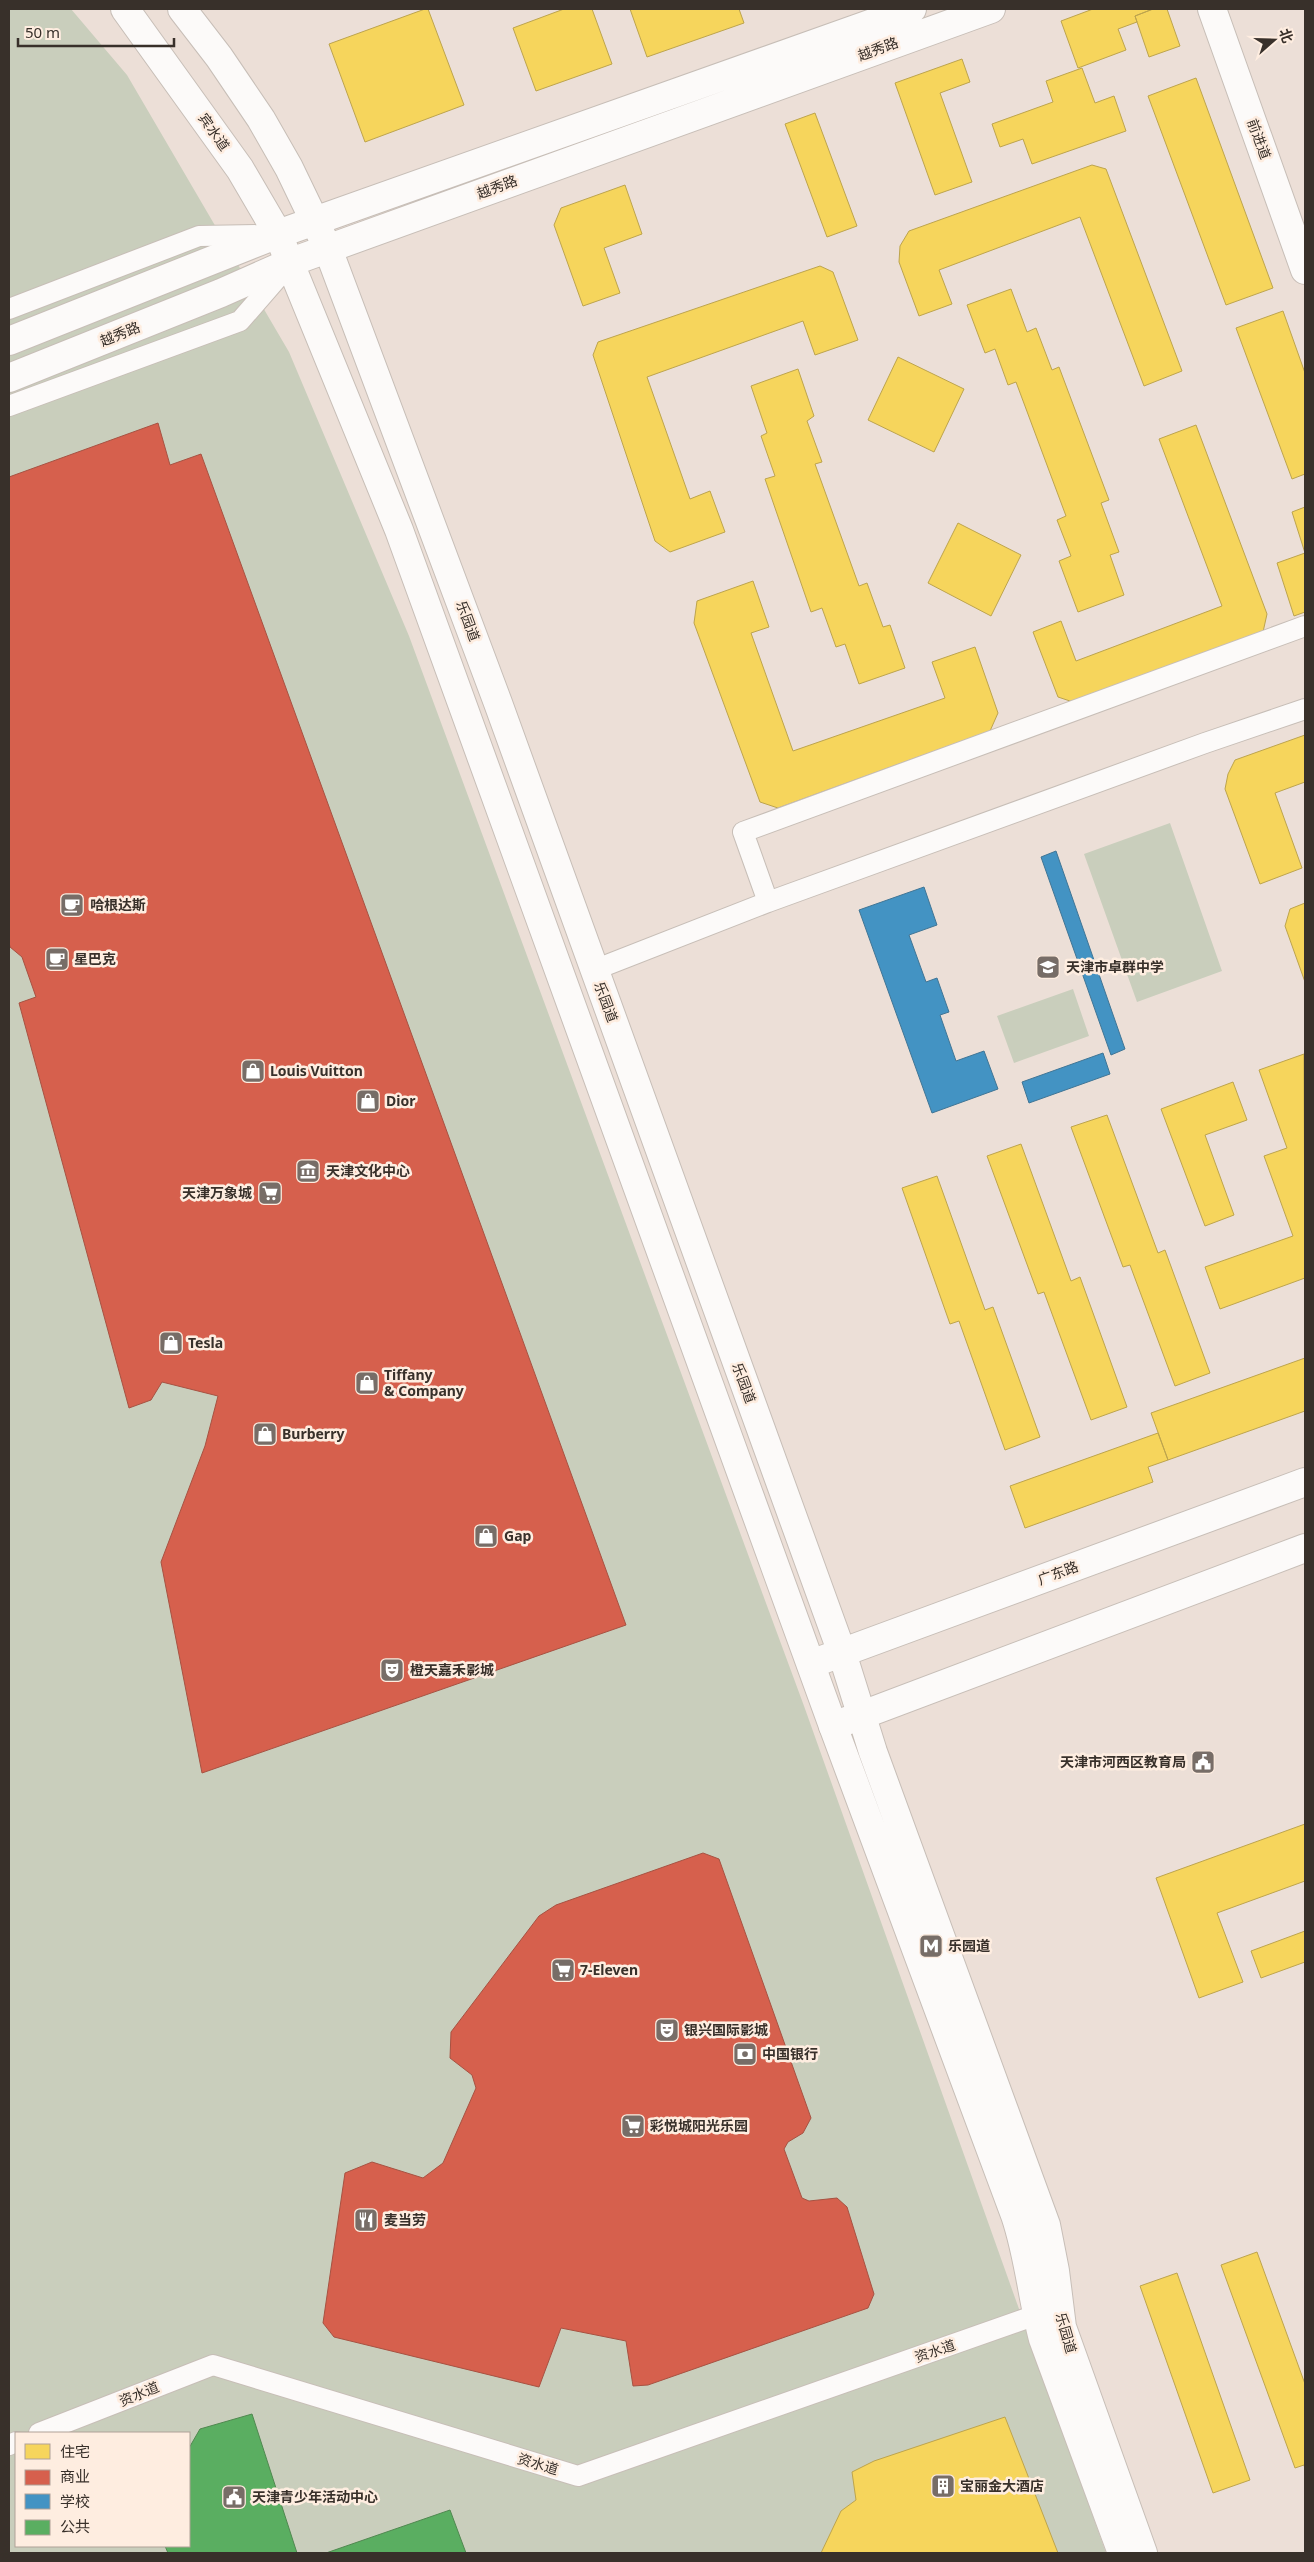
<svg xmlns="http://www.w3.org/2000/svg" width="1314" height="2562" font-family="'Noto Sans','Noto Sans SC',sans-serif">
  <rect width="100%" height="100%" fill="#ecdfd7"/>
  <path fill="#c9cebc" fill-rule="evenodd" d="M9,9H71L127,75L289,352L409,636L804,1706L1106,2553H9ZM16,2433H189V2546H16Z
    M1170,823L1222,971L1137,1002L1084,854Z
    M1073,989L1089,1036L1014,1063L997,1016Z"/>
  <path fill="#f6d55c" stroke="#bda44d" d="M425,9H428L464,105L365,142L329,44Z
    M564,9H592L612,64L536,91L513,28Z
    M630,9H739L744,23L647,57Z
    M1093,9H1153L1135,16L1137,22L1118,29L1126,50L1078,68L1061,21Z
    M1153,9H1167L1180,46L1149,57L1135,16Z
    M962,59L970,82L940,93L972,182L935,195L895,83Z
    M1082,68L1095,103L1114,96L1126,131L1032,164L1023,139L1000,147L992,124L1053,102L1046,81Z
    M1196,78L1273,288L1226,305L1148,96Z
    M815,113L857,226L827,237L785,124Z
    M1092,165L1106,169L1182,371L1144,386L1080,217L939,270L952,304L919,316L899,262L900,246L909,231Z
    M625,185L642,234L604,248L620,293L583,306L554,225L561,208Z
    M820,266L833,272L858,340L815,355L803,321L647,377L690,499L710,491L725,532L670,552L655,541L593,355L598,342Z
    M1011,289L1027,332L1036,328L1052,370L1059,367L1109,500L1101,503L1119,552L1110,555L1124,595L1078,612L1059,561L1071,556L1057,520L1066,516L1016,382L1008,385L995,349L985,353L967,305Z
    M1283,311L1305,373V474L1292,479L1236,328Z
    M898,357L964,389L934,452L868,420Z
    M798,369L814,416L807,421L822,462L815,464L859,586L867,583L883,627L890,625L905,668L859,684L845,644L836,647L822,608L811,612L765,479L775,476L761,436L767,433L751,386Z
    M1196,425L1267,614L1263,632L1076,703L1058,697L1033,632L1061,621L1076,661L1222,606L1159,439Z
    M1305,507V553L1292,512Z
    M958,523L1021,555L991,616L928,583Z
    M1305,553V612L1294,616L1277,563Z
    M753,581L769,627L751,633L793,751L945,698L932,662L975,647L998,713L990,731L778,808L760,802L694,623L697,601Z
    M1305,735V782L1275,793L1302,868L1260,884L1225,789L1228,774L1235,760Z
    M1305,903V982L1285,926L1290,909Z
    M1304,1054L1305,1278L1220,1309L1205,1267L1293,1236L1264,1156L1287,1148L1259,1070Z
    M1233,1082L1247,1120L1205,1135L1234,1215L1205,1226L1161,1109Z
    M1107,1115L1158,1253L1165,1250L1210,1373L1175,1386L1130,1265L1123,1267L1071,1127Z
    M1021,1144L1071,1281L1080,1277L1127,1407L1091,1420L1044,1292L1038,1294L987,1156Z
    M937,1176L985,1310L993,1307L1040,1437L1005,1450L959,1321L950,1324L902,1188Z
    M1305,1358V1411L1168,1460L1151,1413Z
    M1158,1433L1168,1460L1148,1467L1153,1482L1025,1528L1010,1486Z
    M1305,1824V1881L1217,1913L1243,1982L1199,1998L1156,1878Z
    M1305,1931V1962L1261,1978L1251,1951Z
    M1257,2252L1305,2384V2469L1304,2465L1295,2468L1221,2265Z
    M1177,2273L1250,2480L1213,2493L1140,2286Z
    M1005,2417L1058,2553H821L841,2511L856,2500L852,2472L874,2461Z"/>
  <path fill="#d6604d" stroke="#a75242" d="M158,423L170,465L201,454L626,1625L202,1773L161,1562L205,1446L218,1396L162,1382L151,1400L129,1408L19,1003L36,997L22,957L10,947L9,942V477Z
    M703,1853L719,1859L811,2118L803,2133L788,2142L784,2149L802,2198L809,2201L837,2198L847,2207L874,2294L868,2308L648,2385L633,2386L626,2341L561,2328L539,2387L334,2337L323,2323L345,2173L372,2162L423,2178L443,2163L476,2088L472,2075L450,2058L451,2032L539,1916L556,1905Z"/>
  <path fill="#4393c3" stroke="#407595" d="M1056,851L1125,1049L1111,1055L1041,857Z
    M924,887L937,925L909,935L926,982L937,978L949,1012L940,1015L956,1061L984,1051L998,1089L932,1113L859,910Z
    M1103,1053L1110,1074L1029,1103L1022,1082Z"/>
  <path fill="#5aae61" stroke="#508850" d="M252,2414L297,2553H168L165,2546H189V2448L200,2429Z
    M450,2510L466,2553H326Z"/>
  <g fill="none" stroke-linecap="round" stroke-linejoin="round">
    <g stroke="#c7beb7" stroke-width="22">
      <path id="street" d="M9,309L199,236L263,235
        M9,406L240,321L287,267
        M768,902L743,832L1305,626
        M594,970L768,902L1205,743L1305,709
        M39,2433L213,2365L578,2476L1036,2315
        M9,2445L16,2442"/>
    </g>
    <g stroke="#c7beb7" stroke-width="30">
      <path id="secondary" d="M1212,9L1305,270
        M9,341L278,234L912,9
        M9,378L221,293L291,262L991,9
        M811,1664L1305,1482
        M833,1726L1305,1548"/>
    </g>
    <g stroke="#c7beb7" stroke-width="30">
      <path id="primary" d="M125,9L240,169L278,234L399,530L833,1726L1015,2215C1029,2256 1032,2298 1043,2339L1122,2553
        M182,9L219,57L261,119L289,168L328,249L498,703L842,1653L873,1752L1046,2225L1055,2271L1062,2327L1143,2553"/>
    </g>
    <use href="#street" stroke="#fcfaf9" stroke-width="20"/>
    <use href="#secondary" stroke="#fcfaf9" stroke-width="28"/>
    <use href="#primary" stroke="#fcfaf9" stroke-width="28"/>
  </g>
  <defs>
    <g id="cafe-square" transform="scale(1.25)"><rect x="-9" y="-9" width="18" height="18" rx="4" fill="#776d67" stroke="#feede0"/><path d="M-5.5-4.5H6V0H3Q3 3.5 0 3.5H-2.5Q-5.5 3.5-5.5 0ZM3-3.2v2h1.7v-2ZM-6 4.5H4V6H-6Z" fill="#fff"/></g>
    <g id="school-square" transform="scale(1.25)"><rect x="-9" y="-9" width="18" height="18" rx="4" fill="#776d67" stroke="#feede0"/><path d="M0-5L7-2L0 1L-7-2ZM-4 1L0 2.5L4 1V4Q0 6-4 4Z" fill="#fff"/></g>
    <g id="shop-square" transform="scale(1.25)"><rect x="-9" y="-9" width="18" height="18" rx="4" fill="#776d67" stroke="#feede0"/><path d="M-5-2.5h2.3a2.7 3.5 0 0 1 5.4 0H5L5.5 6h-11ZM-1.5-2.5h3a1.5 2.3 0 0 0-3 0Z" fill="#fff"/></g>
    <g id="museum-square" transform="scale(1.25)"><rect x="-9" y="-9" width="18" height="18" rx="4" fill="#776d67" stroke="#feede0"/><path d="M0-6L6-3V-2H-6V-3ZM-5-1h2V3h-2ZM-1-1h2V3h-2ZM3-1h2V3H3ZM-6 4H6V6H-6Z" fill="#fff"/></g>
    <g id="supermarket-square" transform="scale(1.25)"><rect x="-9" y="-9" width="18" height="18" rx="4" fill="#776d67" stroke="#feede0"/><path d="M-6-5.5h2.5l.6 2H6L4.5 2H-2.5L-4.4-4H-6ZM-1.5 3.2a1.3 1.3 0 1 0 .1 0ZM3 3.2a1.3 1.3 0 1 0 .1 0Z" fill="#fff"/></g>
    <g id="theatre-square" transform="scale(1.25)"><rect x="-9" y="-9" width="18" height="18" rx="4" fill="#776d67" stroke="#feede0"/><path d="M-5-5.5Q0-4 5-5.5V0Q5 5 0 6Q-5 5-5 0ZM-3.3-2.5H-1v1.5H-3.3ZM1-2.5H3.3v1.5H1ZM-2.8 1Q0 5.5 2.8 1Z" fill="#fff"/></g>
    <g id="civic-square" transform="scale(1.25)"><rect x="-9" y="-9" width="18" height="18" rx="4" fill="#776d67" stroke="#feede0"/><path d="M-.6-6.5H3V-4.5H.6V-3L4-1V1h2V6H-6V1h2V-1L-.6-3ZM-1.2 2.5V6h2.4V2.5Z" fill="#fff"/></g>
    <g id="metro-square" transform="scale(1.25)"><rect x="-9" y="-9" width="18" height="18" rx="4" fill="#776d67" stroke="#feede0"/><path d="M-5.5 5V-5H-3L0 0L3-5H5.5V5H3V-.5L0 4L-3-.5V5Z" fill="#fff"/></g>
    <g id="bank-square" transform="scale(1.25)"><rect x="-9" y="-9" width="18" height="18" rx="4" fill="#776d67" stroke="#feede0"/><path d="M-6-4H6V4H-6ZM0-2.3a2.3 2.3 0 1 0 0 4.6a2.3 2.3 0 1 0 0-4.6Z" fill="#fff"/></g>
    <g id="restaurant-square" transform="scale(1.25)"><rect x="-9" y="-9" width="18" height="18" rx="4" fill="#776d67" stroke="#feede0"/><path d="M-5-6h1v4h1v-4h1v4h1v-4h1v5L-1.5 .5V6h-2V.5L-5-1ZM5-6V6H3V1.5H1.5Q1.5-4 5-6Z" fill="#fff"/></g>
    <g id="building-square" transform="scale(1.25)"><rect x="-9" y="-9" width="18" height="18" rx="4" fill="#776d67" stroke="#feede0"/><path d="M-4-6H4V6H1V3H-1V6H-4ZM-2.5-4.3h1.7v1.8h-1.7ZM.8-4.3h1.7v1.8H.8ZM-2.5-1h1.7V.8h-1.7ZM.8-1h1.7V.8H.8Z" fill="#fff"/></g>
  </defs>
  <g fill-rule="evenodd">
    <use href="#cafe-square" x="72" y="905"/>
    <use href="#cafe-square" x="57" y="959"/>
    <use href="#school-square" x="1048" y="967"/>
    <use href="#shop-square" x="253" y="1071"/>
    <use href="#shop-square" x="368" y="1101"/>
    <use href="#museum-square" x="308" y="1171"/>
    <use href="#supermarket-square" x="270" y="1193"/>
    <use href="#shop-square" x="171" y="1343"/>
    <use href="#shop-square" x="367" y="1383"/>
    <use href="#shop-square" x="265" y="1434"/>
    <use href="#shop-square" x="486" y="1536"/>
    <use href="#theatre-square" x="392" y="1670"/>
    <use href="#civic-square" x="1203" y="1762"/>
    <use href="#metro-square" x="931" y="1946"/>
    <use href="#supermarket-square" x="563" y="1970"/>
    <use href="#theatre-square" x="667" y="2030"/>
    <use href="#bank-square" x="745" y="2054"/>
    <use href="#supermarket-square" x="633" y="2126"/>
    <use href="#restaurant-square" x="366" y="2220"/>
    <use href="#building-square" x="943" y="2486"/>
    <use href="#civic-square" x="234" y="2497"/>
  </g>
  <g text-anchor="middle" stroke-width="5" stroke-linejoin="round" paint-order="stroke">
    <g font-size="14" fill="#38302a" stroke="#feede0">
      <text transform="translate(878 49) rotate(-20)" y="5">越秀路</text>
      <text transform="translate(214 132) rotate(55)" y="5">宾水道</text>
      <text transform="translate(1259 139) rotate(70)" y="5">前进道</text>
      <text transform="translate(497 187) rotate(-20)" y="5">越秀路</text>
      <text transform="translate(120 334) rotate(-22)" y="5">越秀路</text>
      <text transform="translate(468 621) rotate(70)" y="5">乐园道</text>
      <text transform="translate(606 1002) rotate(70)" y="5">乐园道</text>
      <text transform="translate(744 1383) rotate(70)" y="5">乐园道</text>
      <text transform="translate(1058 1573) rotate(-20)" y="5">广东路</text>
      <text transform="translate(1066 2333) rotate(74)" y="5">乐园道</text>
      <text transform="translate(935 2351) rotate(-19)" y="5">资水道</text>
      <text transform="translate(139 2394) rotate(-22)" y="5">资水道</text>
      <text transform="translate(538 2464) rotate(17)" y="5">资水道</text>
    </g>
    <g font-size="14" font-weight="bold" fill="#38302a" stroke="#feede0" text-anchor="start">
      <text x="90" y="910">哈根达斯</text>
      <text x="74" y="964">星巴克</text>
      <text x="1066" y="972">天津市卓群中学</text>
      <text x="270" y="1076">Louis Vuitton</text>
      <text x="386" y="1106">Dior</text>
      <text x="326" y="1176">天津文化中心</text>
      <text x="252" y="1198" text-anchor="end">天津万象城</text>
      <text x="188" y="1348">Tesla</text>
      <text x="384" y="1380">Tiffany<tspan x="384" dy="16">&amp; Company</tspan></text>
      <text x="282" y="1439">Burberry</text>
      <text x="504" y="1541">Gap</text>
      <text x="410" y="1675">橙天嘉禾影城</text>
      <text x="1186" y="1767" text-anchor="end">天津市河西区教育局</text>
      <text x="948" y="1951">乐园道</text>
      <text x="580" y="1975">7-Eleven</text>
      <text x="684" y="2035">银兴国际影城</text>
      <text x="762" y="2059">中国银行</text>
      <text x="650" y="2131">彩悦城阳光乐园</text>
      <text x="384" y="2225">麦当劳</text>
      <text x="960" y="2491">宝丽金大酒店</text>
      <text x="252" y="2502">天津青少年活动中心</text>
    </g>
  </g>
  <rect width="1314" height="2562" fill="none" stroke="#38302a" stroke-width="20"/>
  <rect x="15" y="2432" width="175" height="115" fill="#feede0" stroke="#afa197"/>
  <rect x="25" y="2444" width="25" height="15" fill="#f6d55c" stroke="#afa197"/>
  <text x="60" y="2457" font-size="15" fill="#38302a">住宅</text>
  <rect x="25" y="2470" width="25" height="15" fill="#d6604d" stroke="#afa197"/>
  <text x="60" y="2482" font-size="15" fill="#38302a">商业</text>
  <rect x="25" y="2494" width="25" height="15" fill="#4393c3" stroke="#afa197"/>
  <text x="60" y="2507" font-size="15" fill="#38302a">学校</text>
  <rect x="25" y="2520" width="25" height="15" fill="#5aae61" stroke="#afa197"/>
  <text x="60" y="2532" font-size="15" fill="#38302a">公共</text>
  <g transform="translate(1274 40) rotate(70)" stroke="#feede0" stroke-width="4" paint-order="stroke">
  <path d="M0-4L9 19L0 12L-9 19Z" fill="#38302a"/>
  <text y="-8" font-size="14" font-weight="bold" text-anchor="middle" fill="#38302a">北</text>
  </g>
  <path d="M18 38v8h156v-8" fill="none" stroke="#38302a" stroke-width="2.5"/>
  <text x="25" y="38" font-size="15" fill="#38302a" stroke="#feede0" stroke-width="4" paint-order="stroke">50 m</text>
</svg>
